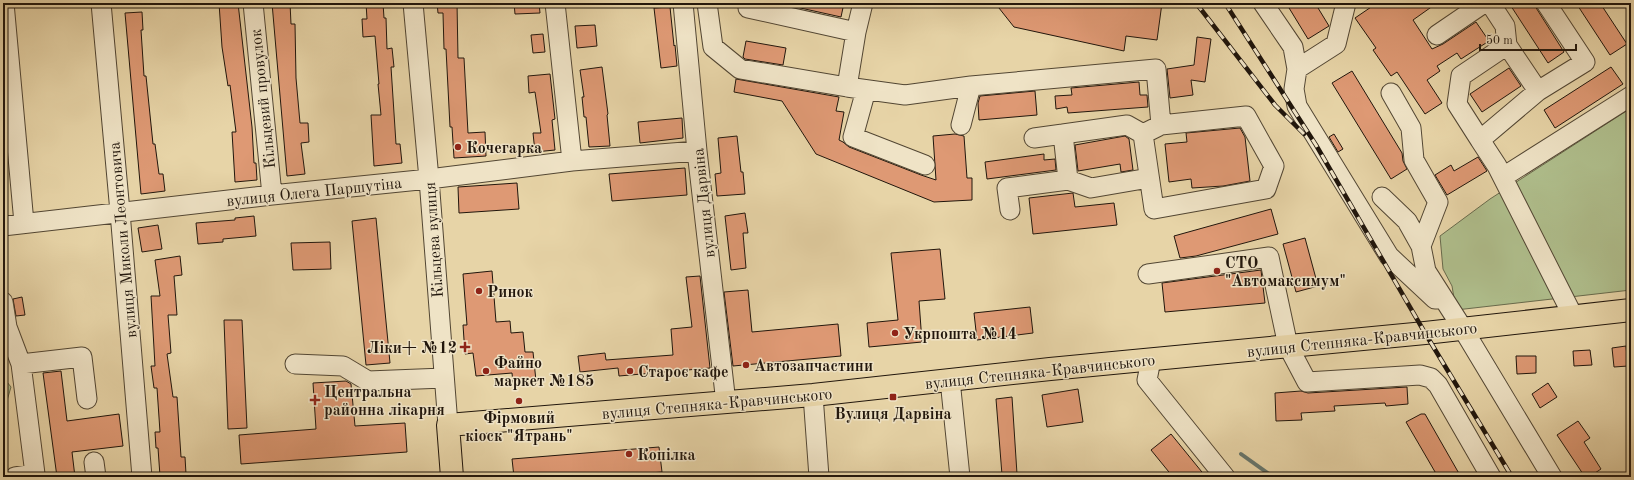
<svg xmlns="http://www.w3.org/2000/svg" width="1634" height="480" font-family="'Old Standard TT',serif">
  <rect width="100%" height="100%" fill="#e7d4a7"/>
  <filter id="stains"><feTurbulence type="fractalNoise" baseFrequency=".005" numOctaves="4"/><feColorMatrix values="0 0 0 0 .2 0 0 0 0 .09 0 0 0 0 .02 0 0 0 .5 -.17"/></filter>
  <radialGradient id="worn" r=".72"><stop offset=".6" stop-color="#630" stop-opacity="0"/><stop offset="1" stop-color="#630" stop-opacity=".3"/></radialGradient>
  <path fill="#afbe8c" stroke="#686a4c" d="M1631,108V290L1456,310L1452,286L1443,269L1440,236L1490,199Z
    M3,377L11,387L6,404L3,406Z"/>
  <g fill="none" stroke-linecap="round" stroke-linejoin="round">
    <path stroke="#68776d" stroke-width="4" d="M1241,454L1273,477"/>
  </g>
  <path fill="#de9974" stroke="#21160c" d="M219,3H238L252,127L254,163H256L257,180L235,182L232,132H236L230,85L228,86L222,47Z
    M272,3H290L291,24H295L296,78L300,123H308L309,142L301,143L305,174L287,176Z
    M366,3H383L384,18H386L387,49L392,48L394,67H391L396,144H400L402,163L374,166L371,115H381L378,84H379L375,36L363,37L362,19H367Z
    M437,3H457L458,58H464L468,133L485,132L486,156L454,158L452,127H450L446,49H444L443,13H438Z
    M514,3H539L540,13L515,14Z
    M778,3H844L841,17Z
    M995,3H1069L1084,6L1085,3H1162L1157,40L1126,36L1124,51L1014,27Z
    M1286,3H1315L1329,26L1308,39Z
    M1377,3H1437L1413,20L1432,49L1443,44L1476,22L1489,41L1461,59L1457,53L1437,66L1440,71L1427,80L1442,103L1425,114L1397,72L1391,76L1373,50L1376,48L1355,18Z
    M1509,3H1533L1564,52L1548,63Z
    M1576,3H1600L1627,44L1610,55Z
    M670,7L674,46L675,45L677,66L661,68L654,8Z
    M142,12L143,30H141L144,76H146L153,144H155L159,174H163L165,191L141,194L125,13Z
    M595,25L597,46L577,48L575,26Z
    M543,34L545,52L533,53L531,35Z
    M1197,37L1211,39L1205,82L1191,80L1193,95L1170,98L1167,69L1194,65Z
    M746,41L786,48L783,65L745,59L743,57Z
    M602,67L608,114L607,115L610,146L589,147L586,117H584L582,97H584L580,70Z
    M1611,67L1623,84L1555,128L1544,110Z
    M1509,68L1521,86L1482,112L1470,94Z
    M1352,71L1402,153L1403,161L1407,169L1391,179L1332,83Z
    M550,74L555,119L552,120L555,150L535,152L533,133H541L535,92L529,93L528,76Z
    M736,79L839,97L836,111L844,112L839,140L843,142L849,147L921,175L936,180L933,136L955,134L964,136L967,178H972V200L934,202L816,154L782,101L734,92Z
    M1139,82L1140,95H1147L1148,107L1068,113L1067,107L1056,109L1055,96L1072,95L1071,88Z
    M1035,91L1037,115L979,120L978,103L980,96Z
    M682,118L683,138L640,143L638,122Z
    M1240,128L1245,137L1250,181L1223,186L1192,188L1191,179L1169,182L1165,144L1187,142L1186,133Z
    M1334,134L1343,149L1338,152L1329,137Z
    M737,136L741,172H743L745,194L717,196L715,174L721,173L718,138Z
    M1125,136L1129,139L1133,170L1121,172L1120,164L1078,171L1075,145Z
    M1044,154V160L1055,159L1056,170L987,179L985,162Z
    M1478,157L1487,171L1447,195L1435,175L1451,165L1454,171Z
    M685,168L687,195L612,201L609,174Z
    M517,183L519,209L459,213L458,187Z
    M1073,193L1075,207L1114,203L1117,225L1033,234L1029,198Z
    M1271,209L1278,234L1196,256L1180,258L1174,236Z
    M745,213L748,233H743L746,268L731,270L725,216Z
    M254,216L256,236L223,239V242L198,244L196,223L235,220V218Z
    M376,218L390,363L366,365L352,221Z
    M158,225L162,249L142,252L138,228Z
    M1305,238L1318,286L1296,292L1283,244Z
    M330,242L331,269L293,270L291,243Z
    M940,249L945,299L919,301L922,342L869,347L867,323L898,320L891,253Z
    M180,256L182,275L174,276L177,315H168L171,353L167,354L173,397H177L181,457H185L186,474L160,476L158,448H156L155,432H160L157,388H154L151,366H155L151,296H160L155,260Z
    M1261,270L1265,303L1165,312L1162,283Z
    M492,271L496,322L510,321L511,333L523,332L525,352H533L536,381L513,383L512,373L476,376L473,353L465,354L463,325H467L463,274Z
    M700,276L710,368L619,376L618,368L580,372L578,356L605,353L606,360L673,355L671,329L692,327L686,277Z
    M748,290L752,332L838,324L841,356L733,366L724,292Z
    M22,297L25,315L16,316L13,299Z
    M1030,307L1033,333L977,340L974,313Z
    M224,320H242L247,428L228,429Z
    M1626,346L1628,366L1614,367L1612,348Z
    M1590,350L1592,365L1574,366L1573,351Z
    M1516,356H1536V373L1517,374Z
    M61,371L67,421L119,414L123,446L72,452L75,477H57L43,373Z
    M346,381L351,384L355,426L405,423L407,452L241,464L239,435L316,429L313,383Z
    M1548,383L1557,397L1540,408L1532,394Z
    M1407,387L1408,404L1386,406L1385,403L1334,406L1335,411L1301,413L1302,420L1276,421L1275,393L1301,391L1308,393Z
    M1078,389L1083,422L1047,427L1042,395Z
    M1012,397L1017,474L1002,475L996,399Z
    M1421,414H1425L1461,477H1438L1406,422Z
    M1578,421L1590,438L1584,442L1601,469L1589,477H1585L1557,435Z
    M1171,434L1206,477H1173L1151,450Z
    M659,447L662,472L603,477H514L512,459Z"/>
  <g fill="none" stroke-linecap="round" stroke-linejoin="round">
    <g stroke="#524633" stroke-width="21">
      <path id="minor" d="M4,3L24,223
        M101,3L120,212L142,477
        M253,3L272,195
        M413,3L429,179L448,425
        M555,3L572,161
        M683,3L697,151L726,403
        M707,3L713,47L740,69L847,87
        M863,3L856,32L847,87L905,95L971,86L1156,69L1161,125
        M1263,3L1293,47L1297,69
        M1346,3L1336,44L1297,69L1294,89L1297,106L1389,256L1435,299
        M1490,3L1505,26L1507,45L1538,91
        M1546,3L1585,62L1538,91L1480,140L1497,166L1573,316
        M748,8L856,32
        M1437,35L1484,3
        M866,90L853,137L925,165
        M1391,93L1411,128L1414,160L1438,202L1421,246L1426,271L1463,329L1552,477
        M1246,116L1274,166L1266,189L1154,209L1143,134L1161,125Z
        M961,125L971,86
        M1143,134L1127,125L1063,134L1068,180L1091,188L1149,178
        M1034,138L1063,134
        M1480,140L1457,104L1461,76L1507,45
        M1503,177L1631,96
        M1382,197L1407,221L1421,246
        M1010,210L1007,188L1068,180
        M3,226L272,195L429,179L572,161L697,151
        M1148,274L1269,257L1288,346L1307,382L1420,375L1431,378L1438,385L1491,477
        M3,302L7,327L21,364L35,474L15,477
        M1151,360L1147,380L1225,477
        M21,364L82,357L87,399
        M295,364L343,366L368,381L444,378
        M950,380L960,477
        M813,395L819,477
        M94,462L96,477"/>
    </g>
    <g stroke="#21160c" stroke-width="24">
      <path id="major" d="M452,477L448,425L813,395L1050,369L1425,333L1631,310"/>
    </g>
    <use href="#minor" stroke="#efe3c6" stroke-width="19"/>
    <use href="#major" stroke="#e7d4a7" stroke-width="22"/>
    <g stroke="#21160c" stroke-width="4.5">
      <path id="rail" d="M1196,3L1275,105L1304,134
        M1225,3L1316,145L1425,333L1512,477"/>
    </g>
    <use href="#rail" stroke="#efe3c6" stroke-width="3" stroke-dasharray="9" stroke-linecap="butt"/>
  </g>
  <g fill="#8f2418" stroke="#efe3c6" stroke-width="1.5">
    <circle cx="458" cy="147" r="4"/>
    <circle cx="1217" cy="271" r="4"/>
    <circle cx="479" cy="291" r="4"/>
    <circle cx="895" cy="333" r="4"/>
    <path d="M463 341h4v4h4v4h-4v4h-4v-4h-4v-4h4z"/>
    <circle cx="746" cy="365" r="4"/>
    <circle cx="486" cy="371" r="4"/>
    <circle cx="630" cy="371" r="4"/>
    <rect x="889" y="393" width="8" height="8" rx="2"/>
    <path d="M313 394h4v4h4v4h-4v4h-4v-4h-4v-4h4z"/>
    <circle cx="519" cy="401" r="4"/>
    <circle cx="629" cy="454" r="4"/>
  </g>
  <g text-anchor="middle" stroke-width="3" stroke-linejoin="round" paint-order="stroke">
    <g font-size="16" fill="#21160c" stroke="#efe3c6">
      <text transform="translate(262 99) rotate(-96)" y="6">Кільцевий провулок</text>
      <text transform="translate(314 191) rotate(-6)" y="6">вулиця Олега Паршутіна</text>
      <text transform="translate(703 203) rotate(-96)" y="6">вулиця Дарвіна</text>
      <text transform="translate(122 240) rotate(-95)" y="6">вулиця Миколи Леонтовича</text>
      <text transform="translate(433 240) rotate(-94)" y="6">Кільцева вулиця</text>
      <text transform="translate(1362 339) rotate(-6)" y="6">вулиця Степняка-Кравчинського</text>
      <text transform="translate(1040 371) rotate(-6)" y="6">вулиця Степняка-Кравчинського</text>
      <text transform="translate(717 403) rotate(-5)" y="6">вулиця Степняка-Кравчинського</text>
    </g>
    <g font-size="16" font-weight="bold" fill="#21160c" stroke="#efe3c6" text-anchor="start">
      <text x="466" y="153">Кочегарка</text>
      <text x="1225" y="268">СТО<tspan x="1225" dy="18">"Автомаксимум"</tspan></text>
      <text x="487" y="297">Ринок</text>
      <text x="903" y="339">Укрпошта №14</text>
      <text x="457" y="353" text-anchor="end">Ліки+ №12</text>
      <text x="494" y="368">Файно<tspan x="494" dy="18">маркет №185</tspan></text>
      <text x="754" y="371">Автозапчастини</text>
      <text x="638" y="377">Староє кафе</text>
      <text x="324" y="397">Центральна<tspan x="324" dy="18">районна лікарня</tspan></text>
      <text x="893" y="419" text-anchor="middle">Вулиця Дарвіна</text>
      <text x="519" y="423" text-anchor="middle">Фірмовий<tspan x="519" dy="18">кіоск "Ятрань"</tspan></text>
      <text x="637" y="460">Копілка</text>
    </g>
  </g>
  <rect width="1634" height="480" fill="none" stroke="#e7d4a7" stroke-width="16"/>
  <rect x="4" y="4" width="1626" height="472" fill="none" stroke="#21160c" stroke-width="2"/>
  <rect x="8" y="8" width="1618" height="464" fill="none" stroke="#21160c"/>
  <path d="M1480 44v6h96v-6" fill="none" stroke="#21160c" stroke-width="2"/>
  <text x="1486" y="44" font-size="12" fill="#21160c" stroke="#efe3c6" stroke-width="3" paint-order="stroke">50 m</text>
  <rect width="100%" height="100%" filter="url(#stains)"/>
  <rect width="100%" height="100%" fill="url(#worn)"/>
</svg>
